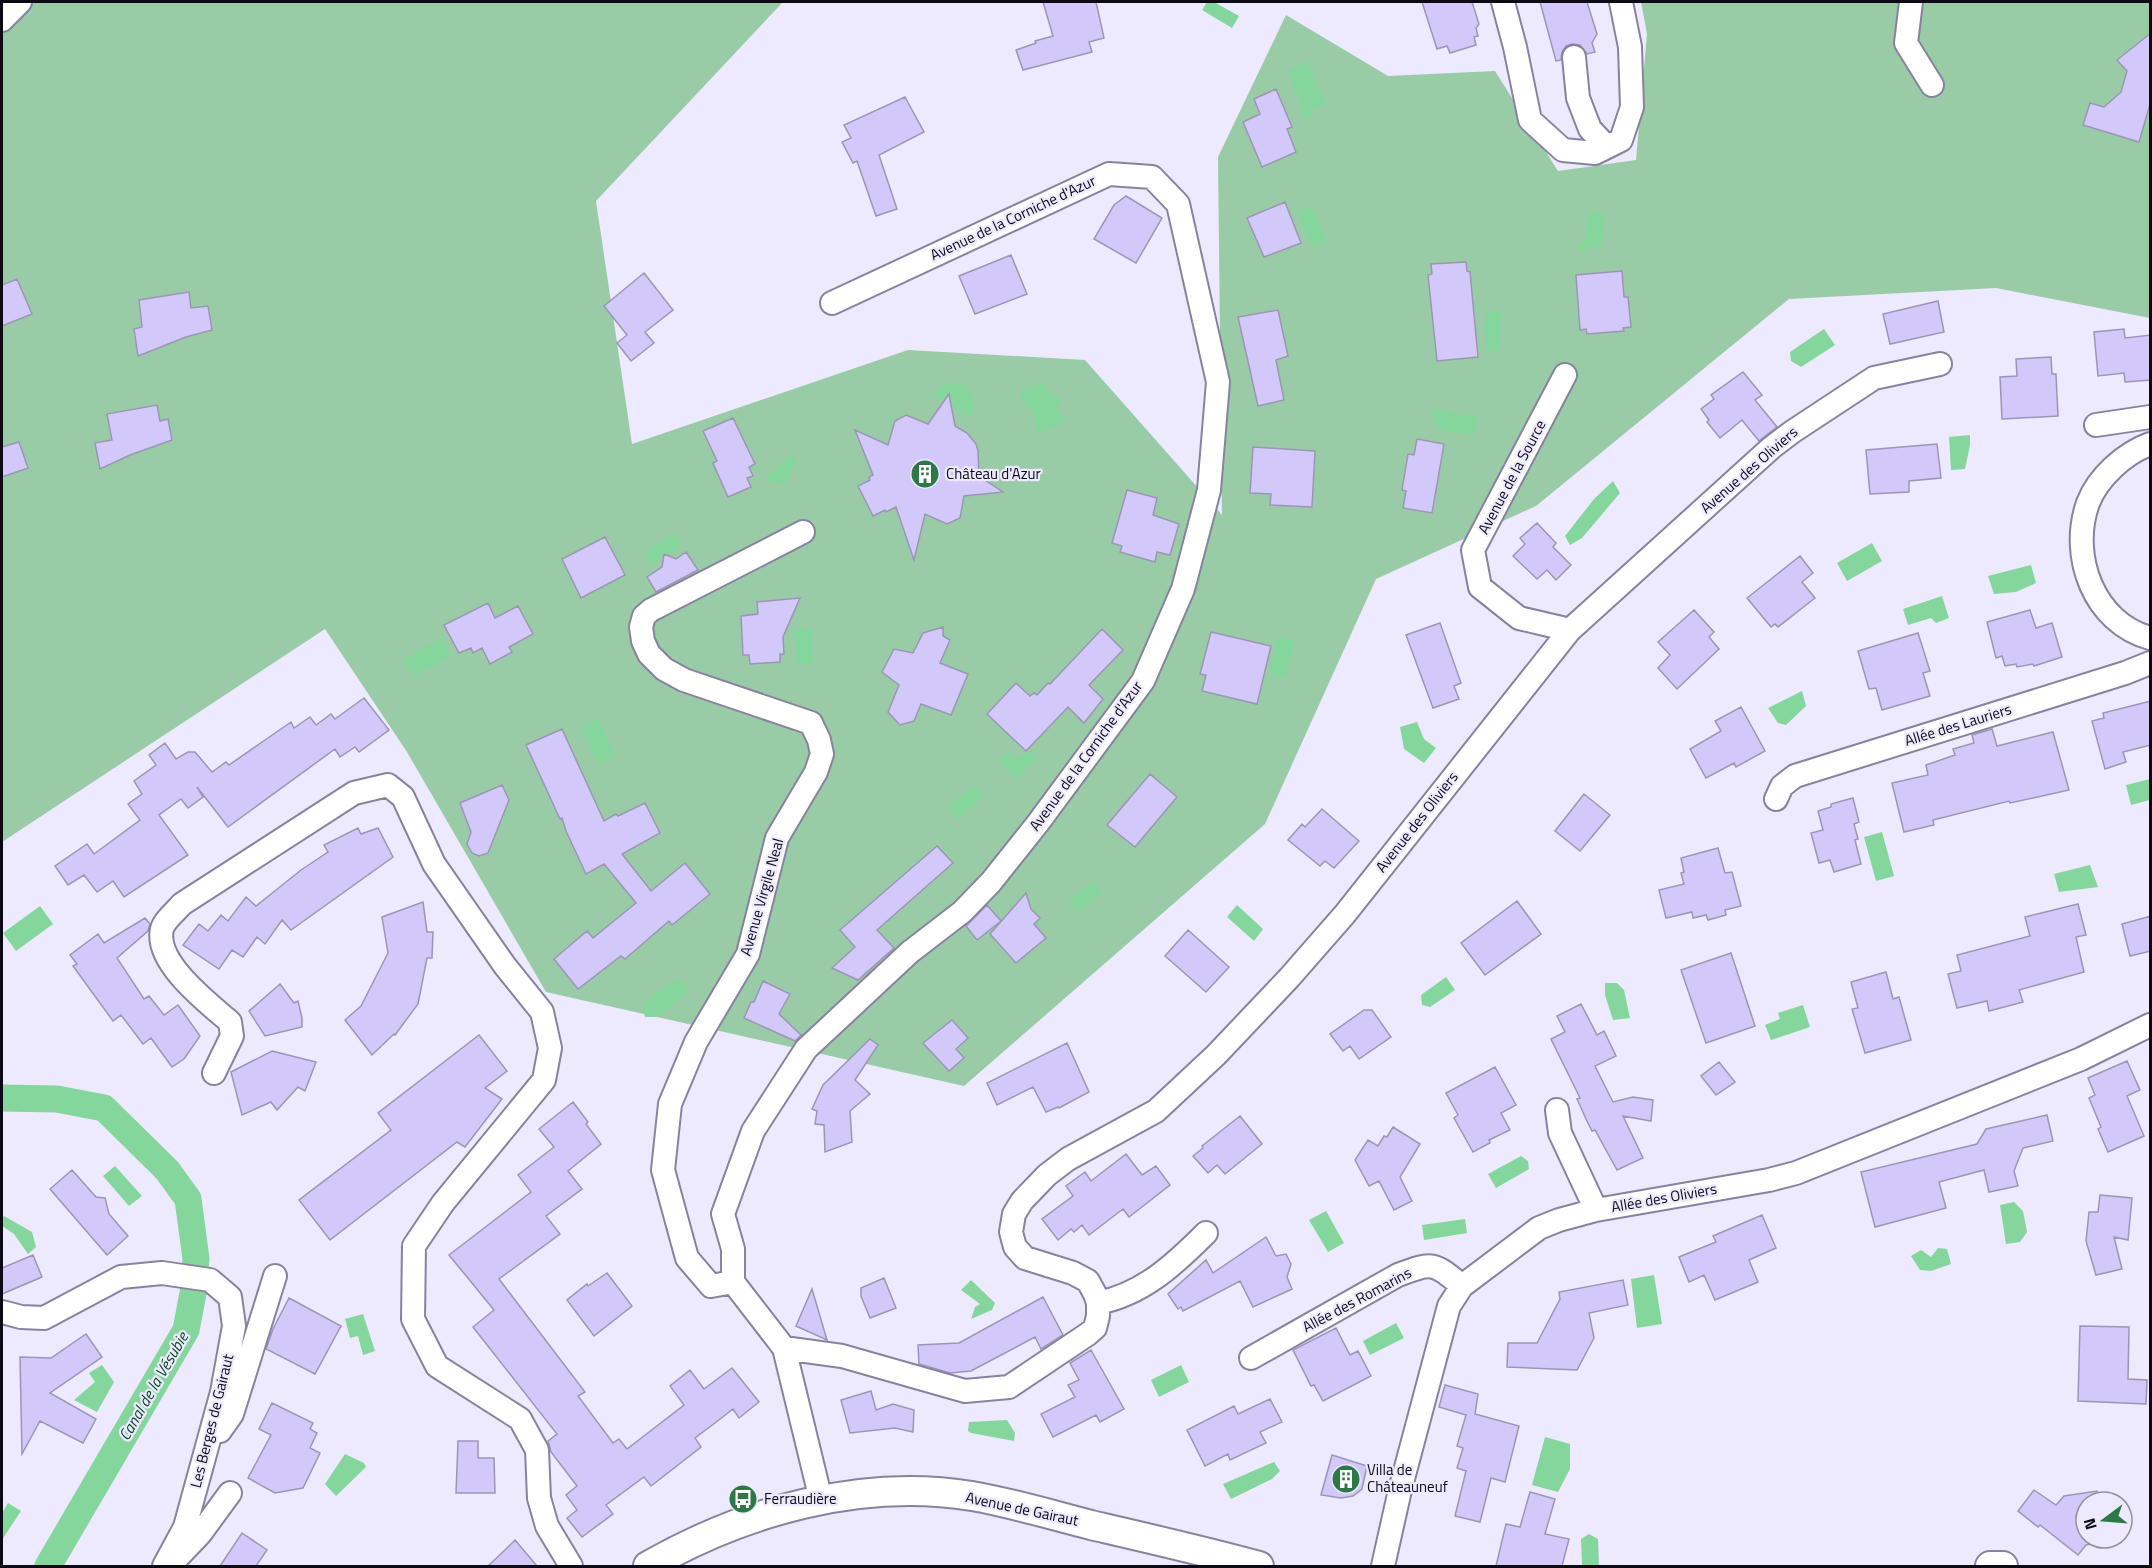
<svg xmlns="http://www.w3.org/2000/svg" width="2152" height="1568" font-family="'Titillium Web',sans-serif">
  <rect width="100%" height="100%" fill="#ede9fe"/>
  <path fill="#99cba6" d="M2,2H783L596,201L632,444L908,350L1085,360L1222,515L1218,157L1286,15L1388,76L1495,71L1558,171L1636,160L1647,34L1641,2H2150V318L1996,288L1789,299L1536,506L1376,579L1265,824L964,1086L546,992L407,752L325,629L2,842Z"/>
  <path fill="#85d69d" d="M1207,2H1214L1239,16L1232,28L1202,10Z
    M1308,61L1326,104L1312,110L1308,120L1299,116L1303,107L1287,70Z
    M1311,206L1327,241L1312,247L1297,212Z
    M1596,211L1605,214L1601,248H1588L1583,255L1577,249L1586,239L1588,213Z
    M1485,312H1501L1499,350L1486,351Z
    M1824,329L1835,345L1801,367L1791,361L1790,352Z
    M1044,382L1050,395L1062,398L1057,409L1064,422L1039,434L1030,405L1026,407L1019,394Z
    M964,384L969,389L975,410L970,417L932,395L942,385Z
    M1435,409L1478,417L1474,435L1442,430L1432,420Z
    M1970,435V445L1965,469L1951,470L1949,437Z
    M792,454L796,460L786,483L770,482L767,476Z
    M1613,481L1620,493L1582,538L1570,545L1565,536L1594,499Z
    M673,534L680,539V547L651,565L644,552Z
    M1872,543L1882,561L1847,581L1837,563Z
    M2031,565L2036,583L2016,592L1994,594L1988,576Z
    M1942,596L1949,618L1936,623L1931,618L1908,625L1903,609Z
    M811,628L813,664H796L794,629Z
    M1278,636L1295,641L1286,675L1277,678L1269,671Z
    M442,638L452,655L413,676L403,659Z
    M1802,691L1806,706L1786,725L1778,723L1768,708Z
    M598,718L615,756L597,764L581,726Z
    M1417,722L1424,739L1436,748L1424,763L1404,749L1400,727Z
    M1008,751L1016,759L1030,751L1038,757L1017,779L998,761Z
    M2150,779V800L2131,805L2126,785Z
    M974,785L984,797L957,819L948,807Z
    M1882,832L1894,876L1876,881L1864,837Z
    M2090,865L2098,887L2059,892L2054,874Z
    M1093,881L1102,892L1078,913L1069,902Z
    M1237,905L1263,929L1254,941L1227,917Z
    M40,906L53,924L16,951L3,933Z
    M1446,977L1455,990L1430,1007L1422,1005L1421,995Z
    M683,980L688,991L684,997L656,1017H645L642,1005L671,982Z
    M1605,983H1617L1624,990L1630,1018L1613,1020L1605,995Z
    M1803,1005L1810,1027L1771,1040L1765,1025L1780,1019L1778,1013Z
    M1521,1156L1528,1161L1529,1169L1496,1188L1488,1174Z
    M115,1166L142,1196L129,1206L103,1176Z
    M2014,1202L2023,1211L2027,1232L2020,1242L2006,1244L2000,1205Z
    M1326,1211L1344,1243L1328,1252L1309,1220Z
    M4,1216L32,1232L36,1247L28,1254L14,1234L2,1226V1219Z
    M1465,1219L1467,1233L1424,1240L1422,1225Z
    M1938,1248L1947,1249L1951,1264L1931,1271L1920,1270L1911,1256L1921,1250L1931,1257Z
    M1654,1275L1662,1324L1637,1328L1631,1279Z
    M971,1280L995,1303L992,1310L971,1319L975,1307L980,1304L961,1290Z
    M363,1314L375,1351L363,1355L358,1336L350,1338L345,1319Z
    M1396,1323L1404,1338L1370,1355L1363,1341Z
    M102,1365L114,1382L97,1412L74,1400L95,1382L89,1373Z
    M1181,1365L1189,1382L1159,1397L1151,1380Z
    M1007,1420L1015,1433L1014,1441L971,1433L968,1431L969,1422Z
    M1545,1437L1570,1444V1469L1558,1492L1532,1485Z
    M345,1454L364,1463L366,1467L336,1496L325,1484Z
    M1274,1462L1280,1471L1272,1479L1231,1499L1223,1484Z
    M8,1503L21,1511L2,1540V1513Z
    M1589,1534L1598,1539L1599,1566H1582L1581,1539Z"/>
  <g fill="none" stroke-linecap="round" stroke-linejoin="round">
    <path stroke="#85d69d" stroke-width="27" d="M2,1098L57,1099L104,1108L167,1170L188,1199L196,1259L193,1293L186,1330L48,1566"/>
  </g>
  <path fill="#d2c8f9" stroke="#9c96b6" stroke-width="1.5" d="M1043,2H1096L1104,38L1089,42L1092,52L1023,70L1016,50L1036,43L1035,41L1053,36Z
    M1422,2H1472L1479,24L1476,28L1478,36L1474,37L1476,45L1450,53L1447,46L1437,49Z
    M1540,2H1587L1597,34L1592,43L1595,52L1587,54L1580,45L1572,44L1566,46L1562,52L1561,60L1556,61Z
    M2151,33V101L2139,142L2083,125L2090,103L2104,107L2121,92L2127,71L2117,60Z
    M1276,89L1292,127L1287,129L1296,152L1262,167L1243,122L1260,114L1254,99Z
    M905,97L924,132L879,155L897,209L876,216L857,161L853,163L842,142L851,138L844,125Z
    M1126,196L1162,218L1136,263L1094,239L1114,205Z
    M1285,202L1301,243L1264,257L1247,218Z
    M1011,255L1027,294L975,314L959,276Z
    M1466,262L1467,271L1470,272L1478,357L1437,361L1428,275L1432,274L1431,264Z
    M1622,271L1624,297H1628L1631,327L1623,328L1624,331L1587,334L1586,329L1580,330L1576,275Z
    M644,273L673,310L645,332L654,343L631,361L617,343L627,335L604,306Z
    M17,279L32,314L2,326V285Z
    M189,292L191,308L208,306L212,330L186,337L138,356L134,329L142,327L139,300Z
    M1938,301L1944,332L1890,344L1883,314Z
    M1278,310L1288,356L1276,360L1284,400L1258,406L1238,317Z
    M2124,329L2125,338L2151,335V380L2125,382L2124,373L2098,376L2094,332Z
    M2051,357L2052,374H2056L2058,416L2002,419L2000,377L2017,376L2016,359Z
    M1743,372L1762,395L1755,400L1777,427L1759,441L1742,420L1720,438L1707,422L1709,420L1701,409L1714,399L1711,395Z
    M949,394L955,426L967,433L976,444L978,451L979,476L1003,492L964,496L960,518L947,524L925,514L914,560L896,507L886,512L885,510L873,516L858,486L870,480L869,477L873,475L855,430L888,445L895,421L906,415L928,424Z
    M157,405L160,421L168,419L172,440L130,455L100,469L95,443L112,440L107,414Z
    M733,418L755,464L749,467L753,476L747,478L751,487L728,497L713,463L717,461L703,431Z
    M1417,439L1444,444L1432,513L1403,508L1406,491L1402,490L1408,454L1414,455Z
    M19,442L28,468L2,477V447Z
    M1937,444L1941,478L1909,481V492L1870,494L1866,450Z
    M1253,447L1315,451L1312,507L1270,505L1271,494L1250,493Z
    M1127,490L1157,498L1153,515L1179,524L1170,555L1157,552L1155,562L1120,552L1122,546L1112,543Z
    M1537,523L1556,543L1553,547L1571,565L1556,580L1547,570L1537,579L1513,556L1525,544L1520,538Z
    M605,537L625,575L581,598L562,559Z
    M686,552L698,570L656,592L647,577L662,567L664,554L676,559Z
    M1800,556L1813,573L1802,582L1815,598L1778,627L1775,624L1771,627L1747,598Z
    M800,598L783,637L784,654H780V662L750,664L749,655H743L741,616L758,614L757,602Z
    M488,603L495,618L518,606L533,634L509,647L512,652L490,664L482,648L473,653L471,648L459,653L444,625Z
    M1694,610L1714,632L1709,637L1719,649L1677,689L1658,668L1670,655L1658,642Z
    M2030,610L2036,628L2052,623L2062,657L2034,666L2033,664L2017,667L2016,664L2005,666L2002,656L1996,658L1987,622Z
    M1440,623L1461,683L1454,686L1459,699L1433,708L1406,635Z
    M943,627V636L950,640L940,663L968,674L951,715L921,704L914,721L900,725L888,712L899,685L882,672L894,649L913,653L923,633Z
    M1102,629L1123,650L1089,685L1103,699L1084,723L1068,707L1026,751L987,714L1016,683L1030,696L1034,693L1037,695L1048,683L1050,684Z
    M1211,632L1271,646L1257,704L1202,691L1206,675L1200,674Z
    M1918,633L1930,671L1923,673L1930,696L1882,710L1876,688L1869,689L1858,651Z
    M364,698L389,730L359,752L355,747L340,757L335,749L228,827L197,787L203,797L188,808L181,799L159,815L188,855L124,897L113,881L97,892L84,875L68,885L55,866L87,844L94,854L140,820L128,804L142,794L134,781L156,765L149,755L165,743L176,759L188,752H195L212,772L226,762L229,765L291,722L294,728L310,717L316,725L331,714L335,719Z
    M2151,701V745L2123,752L2126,762L2105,769L2092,721L2104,718L2103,713Z
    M1741,707L1765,751L1736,767L1734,763L1706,778L1690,749L1721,731L1715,721Z
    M562,729L604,821L616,814L618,816L645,803L660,833L622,854L651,891L685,863L710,894L672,925L669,921L625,959L621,956L578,989L554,959L587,931L593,938L636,903L604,864L586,874L566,831L562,818L560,819L526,745Z
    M1992,729L1997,746L2053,732L2069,790L2010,803L2009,801L1933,820L1934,825L1904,832L1892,783L1928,775L1926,765L1955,755L1953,749L1974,743L1972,735Z
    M1150,774L1177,797L1135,847L1107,825Z
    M502,785L509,800L488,853L479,856L472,853L467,844L471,832L460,803Z
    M1584,794L1610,815L1580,851L1555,831Z
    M1853,798L1859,822L1854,824L1858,839L1855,840L1861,864L1834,872L1830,860L1819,863L1811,833L1823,830L1818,811L1831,807V804Z
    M1322,809L1359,841L1334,868L1325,861L1320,866L1288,840L1302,824L1305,827Z
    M358,828L361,834L378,828L393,857L291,930L282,920L265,944L257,937L243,957L232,950L219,969L183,945L199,924L208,931L221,915L228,921L246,897L256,906L301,870L328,852L324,845Z
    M937,846L953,863L877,930L894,948L858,980L832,968L855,947L840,930Z
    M1718,848L1725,873L1732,872L1741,906L1725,910L1726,915L1708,920L1706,915L1693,918L1692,912L1666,918L1659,890L1684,884L1681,873L1684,872L1681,858Z
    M1026,893L1031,909L1040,918L1034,924L1046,938L1016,963L990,934Z
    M1517,901L1541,934L1485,975L1461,943Z
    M423,902L427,932H433L432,958H427L418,1004L395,1035L394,1034L372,1055L345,1020L361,1006L388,953L382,917Z
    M2078,904L2086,935L2076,937L2084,972L2019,990L2023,1002L1989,1011L1987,1001L1957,1008L1948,974L1961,971L1957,955L2030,936L2025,917Z
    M987,905L1001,921L977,940L966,926Z
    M2151,916V951L2130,956L2122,924Z
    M145,918L150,924L148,931L117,958L144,999L149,996L164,1015L178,1005L200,1036L184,1059L172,1067L151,1038L143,1044L121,1015L113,1021L73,966L77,964L70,955L98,934L104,943Z
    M1188,930L1229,967L1206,992L1165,956Z
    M1731,953L1755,1026L1706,1043L1681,970Z
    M1886,972L1893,999L1899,997L1911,1040L1865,1053L1852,1009L1858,1008L1851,982Z
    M763,981L790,994L779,1014L801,1035L795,1041L744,1018L751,1002H754Z
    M280,984L294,1003L298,1001L302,1018V1027L265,1036L249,1011Z
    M1581,1004L1597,1035L1604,1031L1616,1056L1595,1066L1613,1102L1633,1097L1653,1100L1651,1121L1623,1116L1643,1158L1617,1170L1595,1130L1592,1131L1586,1119L1577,1099L1580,1098L1551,1039L1565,1032L1557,1016Z
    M1364,1010H1372L1391,1037L1359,1059L1350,1046L1343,1051L1330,1034Z
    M952,1020L968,1038L956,1049L964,1058L949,1071L923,1043Z
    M479,1035L507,1071L485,1088L502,1099L465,1147L457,1142L330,1240L299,1200L391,1130L378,1113Z
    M870,1039L878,1045L855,1080L870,1094L850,1111L852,1142L825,1152L824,1125L815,1124L817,1111L812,1109L823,1085Z
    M1067,1043L1089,1092L1059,1108L1058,1107L1046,1112L1033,1087L997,1105L987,1083Z
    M272,1051L316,1062L305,1091L298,1087L277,1110L271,1102L242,1115L231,1072Z
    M2127,1061L2140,1090L2127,1096L2144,1136L2108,1152L2098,1129L2101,1127L2089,1098L2095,1095L2088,1078Z
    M1719,1062L1735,1082L1716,1095L1701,1076Z
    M1495,1067L1516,1105L1501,1113L1510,1130L1489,1140L1490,1143L1473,1152L1454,1118L1458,1115L1446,1093Z
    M573,1102L588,1122L586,1124L601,1144L568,1171L582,1189L546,1216L560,1234L499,1279L585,1392L578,1396L613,1443L619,1439L627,1449L684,1405L670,1386L690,1370L704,1389L732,1368L759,1402L739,1418L733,1409L715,1423L695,1438L701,1447L651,1486L644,1477L606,1505L613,1514L582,1537L567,1518L577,1510L566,1495L577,1486L551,1452L548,1441L557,1434L473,1327L494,1310L449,1255L531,1192L518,1175L554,1147L539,1129Z
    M2047,1115L2053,1141L2023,1148L2014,1171L2018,1186L1989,1192L1984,1170L1939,1182L1946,1208L1875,1227L1861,1172L1977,1144L1986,1129Z
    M1240,1116L1262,1144L1225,1174L1217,1165L1208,1173L1193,1156L1203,1148L1202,1146Z
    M1393,1127L1420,1144L1400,1177L1412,1201L1394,1210L1379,1181L1369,1186L1355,1160L1368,1140L1378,1146L1384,1136L1387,1137Z
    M1126,1154L1142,1175L1156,1166L1170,1185L1129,1217L1123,1209L1089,1235L1082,1225L1074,1232L1071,1229L1058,1240L1042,1219L1073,1196L1066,1186L1085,1172L1091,1181Z
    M72,1170L96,1197L105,1198L109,1214L128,1236L107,1255L50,1189Z
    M2100,1195L2132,1198L2128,1240L2114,1237L2122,1269L2096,1275L2086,1241L2089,1212H2098Z
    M1762,1215L1776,1248L1749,1260L1758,1282L1715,1300L1704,1275L1689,1282L1679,1257L1716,1242L1713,1236Z
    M1266,1237L1276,1256L1286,1254L1291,1264L1287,1277L1292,1289L1253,1307L1240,1281L1183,1311L1181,1307L1178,1309L1168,1294L1206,1260L1213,1273Z
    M33,1255L42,1277L2,1294V1268Z
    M607,1273L632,1306L594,1336L567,1300L587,1284L588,1286Z
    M884,1278L896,1308L870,1318L861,1296V1288Z
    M1623,1280L1628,1305L1589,1313L1594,1338L1577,1370L1507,1367L1508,1343H1537L1560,1299L1559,1292Z
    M812,1289L827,1340L796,1326Z
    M1043,1297L1063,1335L1041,1349L1035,1337L971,1371L950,1373L919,1364L918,1345L959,1343Z
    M289,1298L341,1326L315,1374L266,1349L273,1329Z
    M2080,1326L2129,1327L2128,1379L2147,1380L2146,1404L2078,1401Z
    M1336,1328L1350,1355L1358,1351L1371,1376L1323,1401L1314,1385L1311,1386L1293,1350Z
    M86,1334L102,1357L50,1393L96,1419L83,1443L40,1421L22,1454L20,1357L51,1358Z
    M1091,1350L1124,1409L1100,1422L1096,1415L1053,1437L1041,1414L1075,1397L1068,1385L1079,1380L1070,1363Z
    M1445,1385L1478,1394L1475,1414L1519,1426L1505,1482L1491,1478L1480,1522L1455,1516L1466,1471L1457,1468L1463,1448L1457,1446L1466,1415L1439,1407Z
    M871,1391L876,1410L893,1404L914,1410L913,1432L895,1428L850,1433L841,1400Z
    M1270,1399L1282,1422L1260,1432L1266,1443L1230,1460L1228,1454L1205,1466L1187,1430L1234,1406L1238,1414Z
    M272,1403L313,1423L310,1429L317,1433L310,1448L320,1453L303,1488L275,1493L248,1478L271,1435L259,1429Z
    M458,1441H478V1458H494L495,1493H456Z
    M1332,1455L1367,1466L1362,1489L1353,1496L1341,1498L1321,1495Z
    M2034,1490L2056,1505L2064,1496L2097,1491L2100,1502H2086V1538H2108L2109,1541L2086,1545L2078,1555L2040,1525L2038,1527L2018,1511Z
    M1530,1492L1555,1499L1545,1534L1569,1539L1562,1566H1496L1506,1524L1520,1527Z
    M242,1533L267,1550L256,1566H220Z
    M515,1540L537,1566H488L505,1550Z"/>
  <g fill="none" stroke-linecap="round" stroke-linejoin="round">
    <g stroke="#8882a1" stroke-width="26">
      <path id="minor" d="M1503,2L1515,47L1530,120L1563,150L1595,153L1621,140L1632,107L1630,47L1621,2
        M1911,2L1906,43L1932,85
        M2,20L20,2
        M1574,57L1578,98L1590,129L1607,147
        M1565,375L1473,550L1480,587L1519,618L1570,630
        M2096,425L2150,417
        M2150,444C2125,453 2098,477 2088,503C2069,556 2094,623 2150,638
        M1776,799L1782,786L1795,776L2125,673L2150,663
        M214,1073L232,1036L230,1022C208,1003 154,962 162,929C164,921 176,911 182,904L354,793L388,785L403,797L434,864L505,966L542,1012L550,1048L544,1080L443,1203L414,1246L413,1319L437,1366L520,1419L537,1450L539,1498L547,1526L571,1566
        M1557,1110L1560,1133L1596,1210
        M733,1282L711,1286L687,1258L663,1170L670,1104L696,1042L748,954L777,838L816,772L822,754L819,740L811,723L684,680L664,669L649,654L643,641L641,627L644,616L651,610L803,532
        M1098,1303C1143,1294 1174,1265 1206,1233
        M2,1312L21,1317L44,1318L121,1277L162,1273L210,1280L230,1297L234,1326L222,1392L185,1527L164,1566
        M784,1348L842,1356L965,1391L1009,1387L1088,1334L1095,1328L1098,1316V1303L1095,1294L1088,1281L1073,1273L1025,1258L1015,1247L1011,1232L1014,1214L1022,1201L1047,1175L1068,1159L1156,1111L1216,1055L1289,978L1345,914L1570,630L1771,448L1792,432L1874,378L1940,364
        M1251,1358L1398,1275C1433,1262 1433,1262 1462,1286
        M220,1431L232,1414L275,1276
        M821,1500L784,1348L733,1282V1249L723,1214L753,1131L806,1049L910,952L962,912L991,882L1038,823L1143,681L1183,589L1209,490L1218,382L1178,204L1152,177L1109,174L832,303
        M178,1557L200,1534L230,1493
        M1383,1566L1400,1490L1449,1306L1462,1286L1539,1228L1559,1220L1596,1210L1769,1180L1796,1173L2081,1059L2150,1025"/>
    </g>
    <g stroke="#8882a1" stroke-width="32">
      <path id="tertiary" d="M648,1566C744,1511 861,1478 972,1496C1012,1503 1052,1515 1091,1525C1147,1538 1204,1551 1259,1566
        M1990,1566H2003"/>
    </g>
    <use href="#minor" stroke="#fff" stroke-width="22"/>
    <use href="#tertiary" stroke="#fff" stroke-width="28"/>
  </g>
  <defs>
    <g id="building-disc" transform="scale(1.5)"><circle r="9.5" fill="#2c7847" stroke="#ede9fe"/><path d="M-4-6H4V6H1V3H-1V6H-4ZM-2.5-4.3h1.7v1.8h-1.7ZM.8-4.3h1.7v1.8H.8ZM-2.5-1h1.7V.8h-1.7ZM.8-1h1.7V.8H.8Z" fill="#fff"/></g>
    <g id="bus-disc" transform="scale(1.5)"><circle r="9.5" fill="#2c7847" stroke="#ede9fe"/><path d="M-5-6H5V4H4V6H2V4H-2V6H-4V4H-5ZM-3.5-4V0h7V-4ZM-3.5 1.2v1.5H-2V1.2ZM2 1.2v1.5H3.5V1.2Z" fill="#fff"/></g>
  </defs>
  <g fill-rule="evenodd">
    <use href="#building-disc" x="925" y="474"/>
    <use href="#building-disc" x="1346" y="1479"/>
    <use href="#bus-disc" x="743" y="1499"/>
  </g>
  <g text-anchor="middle" stroke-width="4.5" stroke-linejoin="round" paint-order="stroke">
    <g font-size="15" fill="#0d0a15" stroke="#ede9fe">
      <text transform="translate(1013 218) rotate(-25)" y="5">Avenue de la Corniche d'Azur</text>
      <text transform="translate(1749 470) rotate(-41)" y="5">Avenue des Oliviers</text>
      <text transform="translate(1512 477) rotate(-62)" y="5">Avenue de la Source</text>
      <text transform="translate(1958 725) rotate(-17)" y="5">Allée des Lauriers</text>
      <text transform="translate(1086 756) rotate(-54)" y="5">Avenue de la Corniche d'Azur</text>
      <text transform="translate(1417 822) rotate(-52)" y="5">Avenue des Oliviers</text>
      <text transform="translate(762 897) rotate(-74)" y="5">Avenue Virgile Neal</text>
      <text transform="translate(1664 1198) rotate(-10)" y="5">Allée des Oliviers</text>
      <text transform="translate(1357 1300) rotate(-28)" y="5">Allée des Romarins</text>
      <text transform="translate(212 1421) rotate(-76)" y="5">Les Berges de Gairaut</text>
      <text transform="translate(1022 1509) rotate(12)" y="5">Avenue de Gairaut</text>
    </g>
    <g font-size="15" fill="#0d0a15" stroke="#ede9fe" text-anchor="start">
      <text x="946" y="479">Château d'Azur</text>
      <text x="1367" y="1475">Villa de<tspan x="1367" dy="17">Châteauneuf</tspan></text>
      <text x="764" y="1504">Ferraudière</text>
    </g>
    <g font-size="16" font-style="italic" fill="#0e4b27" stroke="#ede9fe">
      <text transform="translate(153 1386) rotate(-60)" y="6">Canal de la Vésubie</text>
    </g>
  </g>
  <rect width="2152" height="1568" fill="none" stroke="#0d0a15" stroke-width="6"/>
  <g transform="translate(2104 1520) rotate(254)"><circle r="28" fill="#ede9fe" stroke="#9390a1" stroke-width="1.5"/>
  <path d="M0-4.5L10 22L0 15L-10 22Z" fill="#2c7847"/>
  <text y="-9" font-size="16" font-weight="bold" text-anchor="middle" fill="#0d0a15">N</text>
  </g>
</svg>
